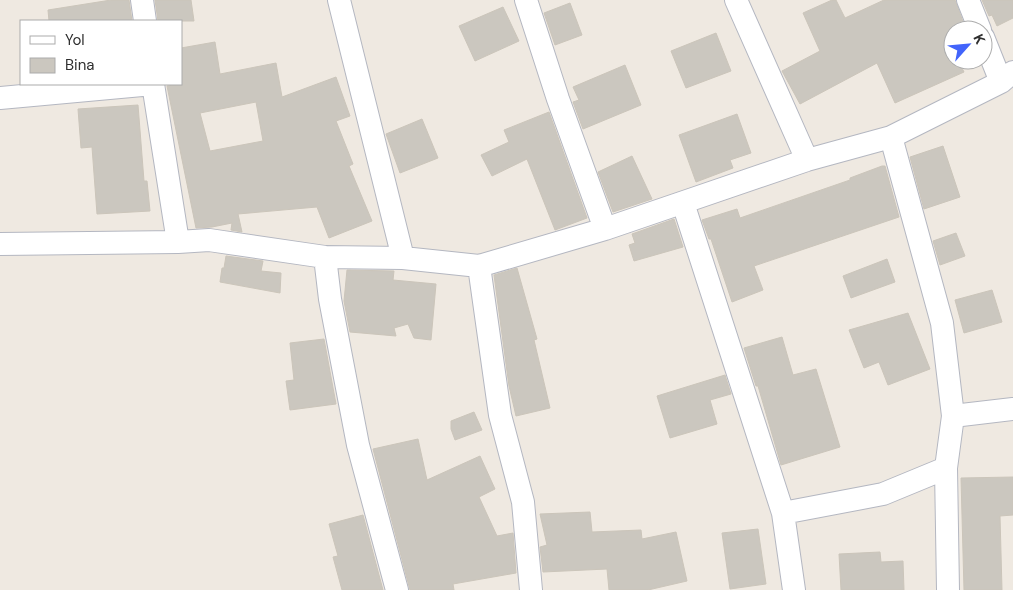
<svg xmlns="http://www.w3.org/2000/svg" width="1013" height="590" font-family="'DM Sans',sans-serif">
  <rect width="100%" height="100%" fill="#efe9e1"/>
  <path fill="#cbc7bf" stroke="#cbc5ba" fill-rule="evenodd" d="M111,0H129L132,21H49L48,10Z
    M155,0H191L194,21H158Z
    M832,0H836L845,18L884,0H955L965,27L959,30H953V33L947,35L953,48V60H958L964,72L895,103L877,63L800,104L782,71L820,51L803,13Z
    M982,0H1013V18L997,26L992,15L989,16Z
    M570,3L582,35L555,45L544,13Z
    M503,7L519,41L475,61L459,26Z
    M716,33L731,71L686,88L671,51Z
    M215,42L220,74L276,63L282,97L336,77L350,116L336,121L353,164L349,166L372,221L329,238L317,207L238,214L242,232L231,230L232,223L212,227L196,228L167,86L181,84V48ZM256,102L263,141L210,151L200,113Z
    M625,65L641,105L583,129L573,102L579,100L573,87Z
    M138,105L144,181H147L150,211L97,214L92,147L81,148L78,109Z
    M549,112L587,218L555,230L527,159L492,176L481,155L509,142L504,130Z
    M737,114L751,153L730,160L733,168L696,182L679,135Z
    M422,119L438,158L400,173L386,134Z
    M943,146L960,197L924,209L910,157Z
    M632,156L652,199L613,212L598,172Z
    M882,166H885L899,217L754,266L763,290L732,302L711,239H709L702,220L737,209L740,218L850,180V178Z
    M674,219L683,247L634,261L629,245L635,243L632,234Z
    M956,233L965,256L940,265L933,241Z
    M226,256L263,261L261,271L281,273L280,293L220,282L222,268H224Z
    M887,259L895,282L851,298L843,276Z
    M517,268L537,339L534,340L550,408L516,416L509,386L494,275Z
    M347,270L394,271L393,280L436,284L431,340L414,338L408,324L394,328L396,336L350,332L344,301Z
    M992,290L1002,322L964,333L955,300Z
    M908,313L930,369L888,385L879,362L864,368L849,330Z
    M782,337L793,375L816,369L840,447L781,465L758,386H756L744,348Z
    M324,339L336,404L290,410L286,381L294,380L290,343Z
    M725,375L731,394L710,400L717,424L670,438L657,396Z
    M474,412L482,430L455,440L451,429V421Z
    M418,439L427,480L480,456L495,489L479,497L497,536L513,533L516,573L453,584L454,590H410L373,449Z
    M1013,477V515L1000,516L1002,590H964L961,478Z
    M590,512L592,532L641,530L642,539L676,532L687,581L648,590H609L607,569L543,572L540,547L547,545L540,514Z
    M363,515L383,590H342L333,557L338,556L329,524Z
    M758,529L766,584L730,589L722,533Z
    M880,552L881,562L903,561L904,590H841L839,554Z"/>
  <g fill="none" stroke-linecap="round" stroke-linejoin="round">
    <g stroke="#b4b7c1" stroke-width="24">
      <path id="minor" d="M142,0L145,21
        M526,0L558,99L605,229
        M736,0L807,160
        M968,0L980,30
        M983,37L1001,82
        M153,84L178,242L209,240L325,257L403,258L339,0
        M0,98L153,84
        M891,137L942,323L953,416L946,468L948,590
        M683,203L783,513
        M0,244L178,242
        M325,257L330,299L358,445L397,590
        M403,258L479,266L605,229L807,160L891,137L1001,82L1013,72
        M479,266L500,415L523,502L531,590
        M953,416L1013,409
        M794,590L783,513L883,494L946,468"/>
    </g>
    <use href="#minor" stroke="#fff" stroke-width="22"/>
  </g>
  <rect x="20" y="20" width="162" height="65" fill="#ffffff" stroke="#ababab"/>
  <rect x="30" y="36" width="25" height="8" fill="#ffffff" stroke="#ababab"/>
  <text x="65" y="45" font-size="15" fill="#2e2e2e">Yol</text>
  <rect x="30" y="58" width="25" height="15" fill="#cbc7bf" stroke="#ababab"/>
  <text x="65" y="70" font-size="15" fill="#2e2e2e">Bina</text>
  <g transform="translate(968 45) rotate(63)"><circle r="24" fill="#ffffff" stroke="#ababab"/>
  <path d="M0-4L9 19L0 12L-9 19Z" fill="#4264fb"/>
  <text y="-8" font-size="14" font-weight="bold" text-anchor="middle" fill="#2e2e2e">K</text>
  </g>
</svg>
